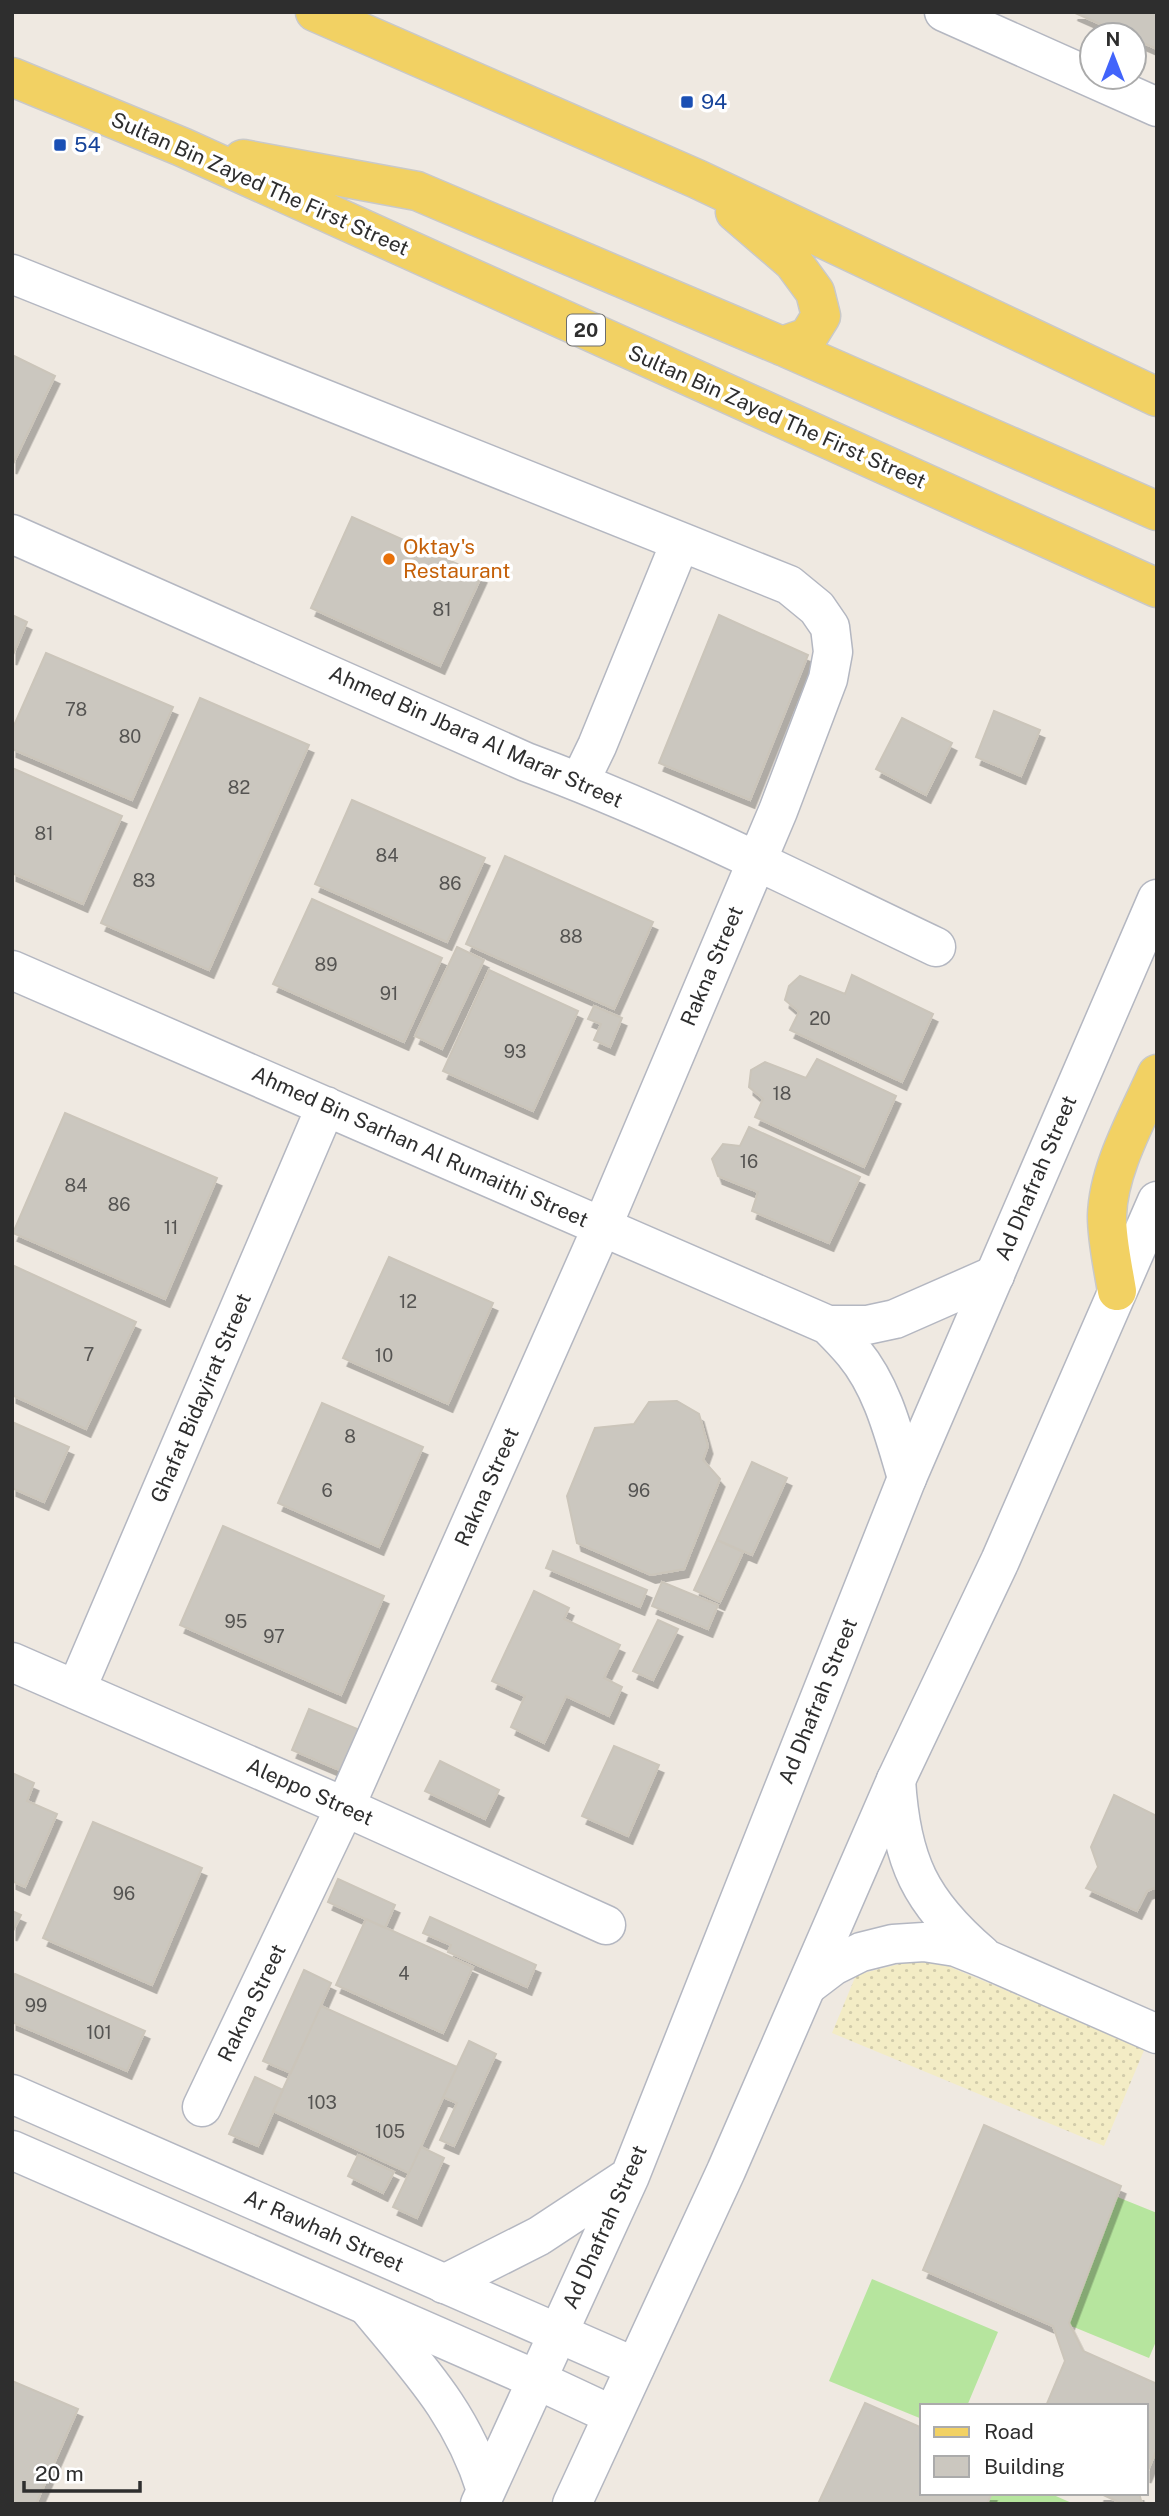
<svg xmlns="http://www.w3.org/2000/svg" width="1169" height="2516" font-family="'Public Sans',sans-serif">
  <defs>
    <pattern id="sand-dots" width="8" height="8" patternUnits="userSpaceOnUse" patternTransform="scale(1.75)"><rect width="8" height="8" fill="#f3ecc5"/><path d="M2 2h.1M6 6h.1" fill="none" stroke="#d1cbaa" stroke-width="1.8" stroke-linecap="round"/></pattern>
    <filter id="shadow"><feDropShadow dx="4.5" dy="8" stdDeviation="0" flood-color="#0004"/></filter>
  </defs>
  <rect width="100%" height="100%" fill="#efe9e1"/>
  <path fill="#b6e59e" d="M1100,2190L1157,2213V2339L1149,2358L1047,2316Z
    M872,2279L998,2332L967,2406H922V2419L829,2381Z
    M977,2493H1049L1074,2504H973Z"/>
  <path fill="url(#sand-dots)" d="M926,1957L1145,2048L1104,2146L832,2033L856,1975Z"/>
  <path fill="#cbc7bf" stroke="#cbc5ba" stroke-width="2" filter="url(#shadow)" d="M1073,12H1157V49L1134,39V35H1125Z
    M12,355L55,376L12,466Z
    M352,517L482,575L440,666L311,608Z
    M12,615L27,622L12,657Z
    M719,615L808,655L750,800L659,763Z
    M46,653L173,707L132,800L12,749V730Z
    M200,698L309,745L209,970L101,923Z
    M994,711L1040,730L1021,776L976,757Z
    M902,718L952,743L926,795L876,769Z
    M12,768L122,816L83,904L12,873Z
    M352,800L485,858L447,942L315,884Z
    M505,856L653,922L614,1009L466,944Z
    M312,899L442,958L404,1042L273,984Z
    M457,947L484,960L442,1049L415,1036Z
    M489,970L578,1011L533,1111L443,1071Z
    M852,975L933,1014L902,1082L790,1030L799,1012L785,1000L789,986L800,976L845,994Z
    M594,1006L622,1018L610,1047L594,1040L601,1024L588,1019Z
    M817,1059L896,1096L864,1167L755,1117L763,1099L749,1087L751,1070L765,1062L806,1078Z
    M65,1113L217,1178L165,1299L13,1233Z
    M749,1127L860,1177L829,1243L752,1211L758,1192L718,1176L712,1159L723,1144L740,1146Z
    M389,1257L493,1303L448,1404L343,1358Z
    M12,1265L136,1322L86,1429L12,1395Z
    M677,1401L699,1414L708,1446L703,1460L720,1479L684,1569L651,1575L577,1543L567,1496L595,1428L634,1424L649,1402Z
    M322,1403L423,1447L379,1547L278,1503Z
    M12,1422L69,1447L44,1502L12,1488Z
    M752,1462L787,1478L752,1555L717,1540Z
    M223,1526L384,1596L341,1695L180,1625Z
    M717,1540L743,1552L720,1602L694,1590Z
    M553,1551L647,1590L640,1607L546,1568Z
    M662,1582L718,1605L708,1629L652,1606Z
    M534,1591L569,1608L564,1619L620,1645L604,1678L622,1687L609,1716L566,1696L544,1743L511,1727L525,1696L492,1681Z
    M658,1620L678,1629L653,1680L633,1671Z
    M309,1709L362,1731L344,1772L292,1750Z
    M614,1746L659,1765L628,1836L582,1816Z
    M440,1761L499,1790L485,1819L425,1791Z
    M12,1773L34,1783L27,1801L57,1814L25,1887L12,1881Z
    M1114,1795L1157,1816V1887L1147,1891L1137,1911L1086,1888L1098,1867L1091,1847Z
    M93,1822L202,1868L152,1985L43,1938Z
    M338,1879L395,1905L385,1928L328,1902Z
    M12,1911L21,1915L12,1933Z
    M430,1917L536,1965L527,1987L448,1952L451,1945L423,1933Z
    M366,1919L473,1967L443,2033L336,1985Z
    M304,1970L331,1983L291,2073L263,2061Z
    M15,1974L145,2031L127,2071L12,2022V1980Z
    M321,2006L457,2067L409,2173L273,2111Z
    M469,2041L496,2054L454,2146L440,2140L457,2103L443,2097Z
    M255,2077L283,2090L258,2146L229,2134Z
    M984,2125L1121,2186L1069,2323L1083,2351L1157,2384V2449L1146,2475V2406H1046L1065,2361L1053,2326L923,2270Z
    M421,2147L444,2158L417,2218L393,2207Z
    M358,2155L394,2172L383,2193L348,2176Z
    M12,2381L78,2409L36,2504H12Z
    M865,2403L922,2428V2493H992L987,2504H818Z
    M1099,2493H1139L1142,2504H1123Z"/>
  <g fill="none" stroke-linecap="round" stroke-linejoin="round">
    <g stroke="#b4b7c1" stroke-width="41">
      <path id="street" d="M944,12L1157,107
        M12,274L789,585L817,608L830,627L833,652L828,679L778,811L602,1227L345,1807L202,2107
        M12,534L526,762C667,814 801,883 936,947
        M580,781L597,746L680,543
        M12,970L828,1325C837,1334 846,1343 854,1353C883,1388 894,1435 907,1478
        M828,1325H867L895,1319L995,1275
        M12,1662L345,1807L606,1925
        M76,1690L326,1106
        M896,1780C901,1861 920,1902 982,1955
        M808,1985L833,1966L861,1952L893,1944L924,1942L956,1947L986,1959L1157,2034
        M12,2094L635,2367
        M12,2150L535,2379L612,2415"/>
    </g>
    <g stroke="#b4b7c1" stroke-width="41">
      <path id="secondary" d="M444,2284L539,2236L630,2176
        M368,2307C418,2368 462,2413 486,2490
        M480,2504L630,2176L907,1478L1157,899
        M572,2504L726,2171L896,1780L1000,1561L1157,1201"/>
    </g>
    <g stroke="#c9c9c9" stroke-width="41">
      <path id="primary" d="M315,12L697,179L1157,397
        M12,77L182,147L1157,588
        M243,159L417,191L782,346L1157,511
        M735,212L793,262L815,292L821,316L808,337L782,346
        M1117,1291C1113,1266 1107,1241 1107,1216C1108,1169 1138,1117 1157,1074"/>
    </g>
    <use href="#street" stroke="#fff" stroke-width="38"/>
    <use href="#secondary" stroke="#fff" stroke-width="38"/>
    <use href="#primary" stroke="#f2d163" stroke-width="38"/>
  </g>
  <g fill="#1a4fb4" stroke="#fff" stroke-width="2.5">
    <rect x="680" y="95" width="14" height="14" rx="3.5"/>
    <rect x="53" y="138" width="14" height="14" rx="3.5"/>
  </g>
  <circle fill="#e8710a" stroke="#fff" stroke-width="2.5" cx="389" cy="559" r="7"/>
  <g text-anchor="middle" stroke-width="7" stroke-linejoin="round" paint-order="stroke">
    <g font-size="18" fill="#555452">
      <text x="442" y="616">81</text>
      <text x="76" y="716">78</text>
      <text x="130" y="743">80</text>
      <text x="239" y="794">82</text>
      <text x="44" y="840">81</text>
      <text x="387" y="862">84</text>
      <text x="144" y="887">83</text>
      <text x="450" y="890">86</text>
      <text x="571" y="943">88</text>
      <text x="326" y="971">89</text>
      <text x="389" y="1000">91</text>
      <text x="820" y="1025">20</text>
      <text x="515" y="1058">93</text>
      <text x="782" y="1100">18</text>
      <text x="749" y="1168">16</text>
      <text x="76" y="1192">84</text>
      <text x="119" y="1211">86</text>
      <text x="171" y="1234">11</text>
      <text x="408" y="1308">12</text>
      <text x="89" y="1361">7</text>
      <text x="384" y="1362">10</text>
      <text x="350" y="1443">8</text>
      <text x="327" y="1497">6</text>
      <text x="639" y="1497">96</text>
      <text x="236" y="1628">95</text>
      <text x="274" y="1643">97</text>
      <text x="124" y="1900">96</text>
      <text x="404" y="1980">4</text>
      <text x="36" y="2012">99</text>
      <text x="99" y="2039">101</text>
      <text x="322" y="2109">103</text>
      <text x="390" y="2138">105</text>
    </g>
    <rect fill="#fff" stroke="#6d6d6d" stroke-width="2" x="567" y="314.5" width="38" height="31" rx="5"/>
    <g font-size="19" font-weight="bold" fill="#2e2e2e">
      <text x="586" y="337">20</text>
    </g>
    <g font-size="21" fill="#164399" stroke="#fff" text-anchor="start">
      <text x="701" y="109">94</text>
      <text x="74" y="152">54</text>
    </g>
    <g font-size="21" fill="#2e2e2e" stroke="#fff">
      <text transform="translate(260 184) rotate(24)" y="7">Sultan Bin Zayed The First Street</text>
      <text transform="translate(777 417) rotate(24)" y="7">Sultan Bin Zayed The First Street</text>
      <text transform="translate(476 737) rotate(24)" y="7">Ahmed Bin Jbara Al Marar Street</text>
      <text transform="translate(712 966) rotate(-67)" y="7">Rakna Street</text>
      <text transform="translate(420 1147) rotate(24)" y="7">Ahmed Bin Sarhan Al Rumaithi Street</text>
      <text transform="translate(1036 1178) rotate(-67)" y="7">Ad Dhafrah Street</text>
      <text transform="translate(201 1398) rotate(-67)" y="7">Ghafat Bidayirat Street</text>
      <text transform="translate(487 1487) rotate(-66)" y="7">Rakna Street</text>
      <text transform="translate(818 1701) rotate(-68)" y="7">Ad Dhafrah Street</text>
      <text transform="translate(310 1792) rotate(24)" y="7">Aleppo Street</text>
      <text transform="translate(252 2003) rotate(-64)" y="7">Rakna Street</text>
      <text transform="translate(605 2227) rotate(-66)" y="7">Ad Dhafrah Street</text>
      <text transform="translate(324 2231) rotate(24)" y="7">Ar Rawhah Street</text>
    </g>
    <g font-size="21" fill="#c56008" stroke="#fff" text-anchor="start">
      <text x="403" y="554">Oktay's<tspan x="403" dy="24">Restaurant</tspan></text>
    </g>
  </g>
  <rect width="1169" height="2516" fill="none" stroke="#2e2e2e" stroke-width="28"/>
  <rect x="920" y="2404" width="228" height="91" fill="#ffffff" stroke="#ababab" stroke-width="2"/>
  <rect x="934" y="2427" width="35" height="10" fill="#f2d163" stroke="#ababab" stroke-width="2"/>
  <text x="984" y="2439" font-size="21" fill="#2e2e2e">Road</text>
  <rect x="934" y="2456" width="35" height="21" fill="#cbc7bf" stroke="#ababab" stroke-width="2"/>
  <text x="984" y="2474" font-size="21" fill="#2e2e2e">Building</text>
  <g transform="translate(1113 56)"><circle r="33" fill="#ffffff" stroke="#ababab" stroke-width="2"/>
  <path d="M0-5L12 26L0 18L-12 26Z" fill="#4264fb"/>
  <text y="-10" font-size="19" font-weight="bold" text-anchor="middle" fill="#2e2e2e">N</text>
  </g>
  <path d="M24 2481v10h116v-10" fill="none" stroke="#2e2e2e" stroke-width="3.5"/>
  <text x="35" y="2481" font-size="21" fill="#2e2e2e" stroke="#ffffff" stroke-width="5" paint-order="stroke">20 m</text>
</svg>
